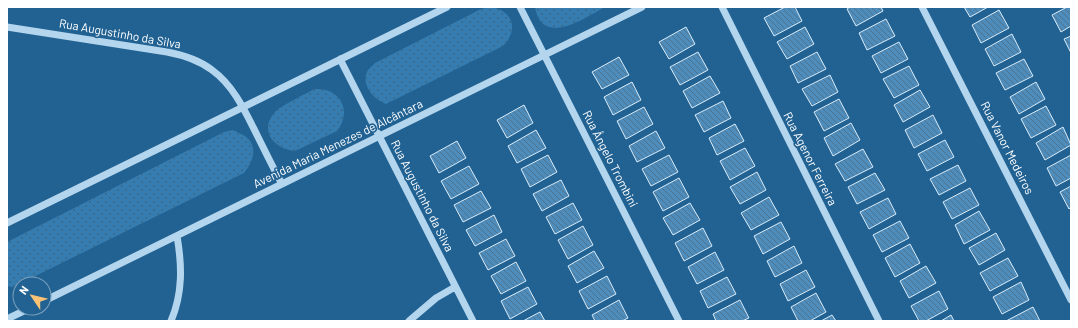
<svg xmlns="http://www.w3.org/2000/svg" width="1078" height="328" font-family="Barlow,sans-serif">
  <defs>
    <pattern id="grass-dots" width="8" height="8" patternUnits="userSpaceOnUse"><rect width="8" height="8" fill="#357cb0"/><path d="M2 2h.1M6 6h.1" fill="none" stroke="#3f6683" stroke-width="1.8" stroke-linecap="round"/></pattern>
    <pattern id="building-back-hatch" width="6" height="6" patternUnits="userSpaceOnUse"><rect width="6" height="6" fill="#4e8dbb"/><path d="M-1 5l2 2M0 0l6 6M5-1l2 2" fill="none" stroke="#4d738f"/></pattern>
  </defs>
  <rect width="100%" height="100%" fill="#216293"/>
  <path fill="url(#grass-dots)" d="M489,7C512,9 520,29 503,46L386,104C373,99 360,84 368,70C370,68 373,65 375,63L481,9Z
    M535,7H605C585,18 542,48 535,7Z
    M314,89C340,87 353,110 337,131L295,151C273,149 258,129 276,111C282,105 306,94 314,89Z
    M233,130C237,132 241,134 245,136C259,146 253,162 244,173L13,287L7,286V242L224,132Z"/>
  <path fill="url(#building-back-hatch)" stroke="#d9ecfa" d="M785,7H795L802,21L774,36L764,18Z
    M850,7H881L883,11L856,26L847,9Z
    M964,7H988L970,17Z
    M1067,7H1071V26L1061,32L1052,15Z
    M999,10L1009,28L981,43L972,25Z
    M886,19L895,36L867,50L859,33Z
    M686,27L695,44L669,59L659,42Z
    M805,27L814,44L787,59L777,42Z
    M1012,34L1021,52L994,66L985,49Z
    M1071,36V53L1064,39Z
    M899,42L908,59L881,73L872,56Z
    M698,52L708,70L680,85L670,67Z
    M817,52L826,69L798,83L790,66Z
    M619,57L629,75L602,89L592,72Z
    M1024,59L1033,76L1005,90L996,73Z
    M909,66L919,85L894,98L883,79Z
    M830,75L838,92L812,106L802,89Z
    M710,76L720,93L692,108L683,91Z
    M632,82L641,100L613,115L604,97Z
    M1036,82L1045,99L1019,114L1010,97Z
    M920,90L930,107L903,122L894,105Z
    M839,99L849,118L824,131L814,112Z
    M723,101L731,118L704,132L695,115Z
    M524,105L533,123L507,138L497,120Z
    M1046,106L1056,125L1031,138L1021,119Z
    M644,107L653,124L626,139L617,121Z
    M933,115L942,133L914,148L905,130Z
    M851,123L860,140L833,156L824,138Z
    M735,124L744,141L717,155L709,138Z
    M1063,127L1071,145L1045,160L1036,143Z
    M536,130L546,148L517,163L508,146Z
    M656,131L665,148L637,162L629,146Z
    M945,140L954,157L927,171L918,154Z
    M457,141L466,158L439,173L430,156Z
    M745,148L755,166L730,180L720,161Z
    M863,149L873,167L845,181L835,164Z
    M548,155L557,172L530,187L521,169Z
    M669,155L678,172L651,186L642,169Z
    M1071,155V178L1056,186L1047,168Z
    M958,165L966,181L939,195L930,179Z
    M469,166L479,184L451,199L441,181Z
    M757,172L766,190L740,204L730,187Z
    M875,173L885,190L857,204L848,187Z
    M679,178L689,197L663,211L653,192Z
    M561,180L569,196L542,211L533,194Z
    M1071,186V207L1069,209L1060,192Z
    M970,188L979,205L952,219L943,202Z
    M481,191L491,208L463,222L454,205Z
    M769,197L779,215L751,230L741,213Z
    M888,198L896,214L869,229L860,212Z
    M573,203L582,220L555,234L546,217Z
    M690,203L700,220L673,235L663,218Z
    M979,211L990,230L964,244L955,225Z
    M494,215L502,232L475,246L466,230Z
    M900,221L909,238L882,252L873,235Z
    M781,222L790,239L763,254L754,236Z
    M583,226L593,245L568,259L558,240Z
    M703,228L712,246L684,261L675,243Z
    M996,233L1005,250L979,265L969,248Z
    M506,239L515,256L488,270L479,253Z
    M910,244L920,263L895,277L885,258Z
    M794,246L802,263L775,277L767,261Z
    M594,251L604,268L577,283L568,266Z
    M715,252L724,270L697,284L688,267Z
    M1008,258L1018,276L990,291L980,273Z
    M516,262L526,281L501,294L491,276Z
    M926,266L936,283L909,298L900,281Z
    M806,270L815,287L788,301L780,284Z
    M607,276L616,294L588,309L579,291Z
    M727,277L736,294L708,308L700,291Z
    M1021,282L1029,300L1002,314L993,297Z
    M528,287L537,304L510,319L501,301Z
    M939,291L948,309L926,321H919L911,306Z
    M816,293L826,312L810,321H798L791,307Z
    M619,300L628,318L622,321H595L592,315Z
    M740,300L749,318L742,321H716L713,314Z
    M1033,307L1040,321H1006Z
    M540,312L545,321H523Z
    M832,315L836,321H821Z
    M951,315L954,321H941Z"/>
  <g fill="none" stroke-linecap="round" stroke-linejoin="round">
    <path stroke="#b3d5ed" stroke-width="7" d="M520,7L679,321
      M722,7L879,321
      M922,7L1071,300
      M7,27L167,52C183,55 199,60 212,70C234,86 245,111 257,135C265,151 273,168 282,184
      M340,59L473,321
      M7,223L447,7
      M44,301L642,7
      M7,319L30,308
      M171,321C183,293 182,265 177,236
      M409,321L436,298L455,287"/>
  </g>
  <g text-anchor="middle" stroke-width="3.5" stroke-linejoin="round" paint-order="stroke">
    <g font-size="12" fill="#fff" stroke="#216293">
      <text transform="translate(120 34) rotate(10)" y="4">Rua Augustinho da Silva</text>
      <text transform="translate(338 144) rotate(-26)" y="4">Avenida Maria Menezes de Alcântara</text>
      <text transform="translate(1007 148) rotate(63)" y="4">Rua Vanor Medeiros</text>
      <text transform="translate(610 159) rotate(63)" y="4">Rua Ângelo Trombini</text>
      <text transform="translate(810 159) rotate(63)" y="4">Rua Agenor Ferreira</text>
      <text transform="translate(422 196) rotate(63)" y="4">Rua Augustinho da Silva</text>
    </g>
  </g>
  <rect width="1078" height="328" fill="none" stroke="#ffffff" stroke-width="16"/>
  <g transform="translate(32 296) rotate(305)"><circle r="19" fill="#216293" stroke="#7aa1be"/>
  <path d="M0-3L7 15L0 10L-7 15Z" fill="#fac275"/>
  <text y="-6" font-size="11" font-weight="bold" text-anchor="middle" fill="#ffffff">N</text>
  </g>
</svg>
